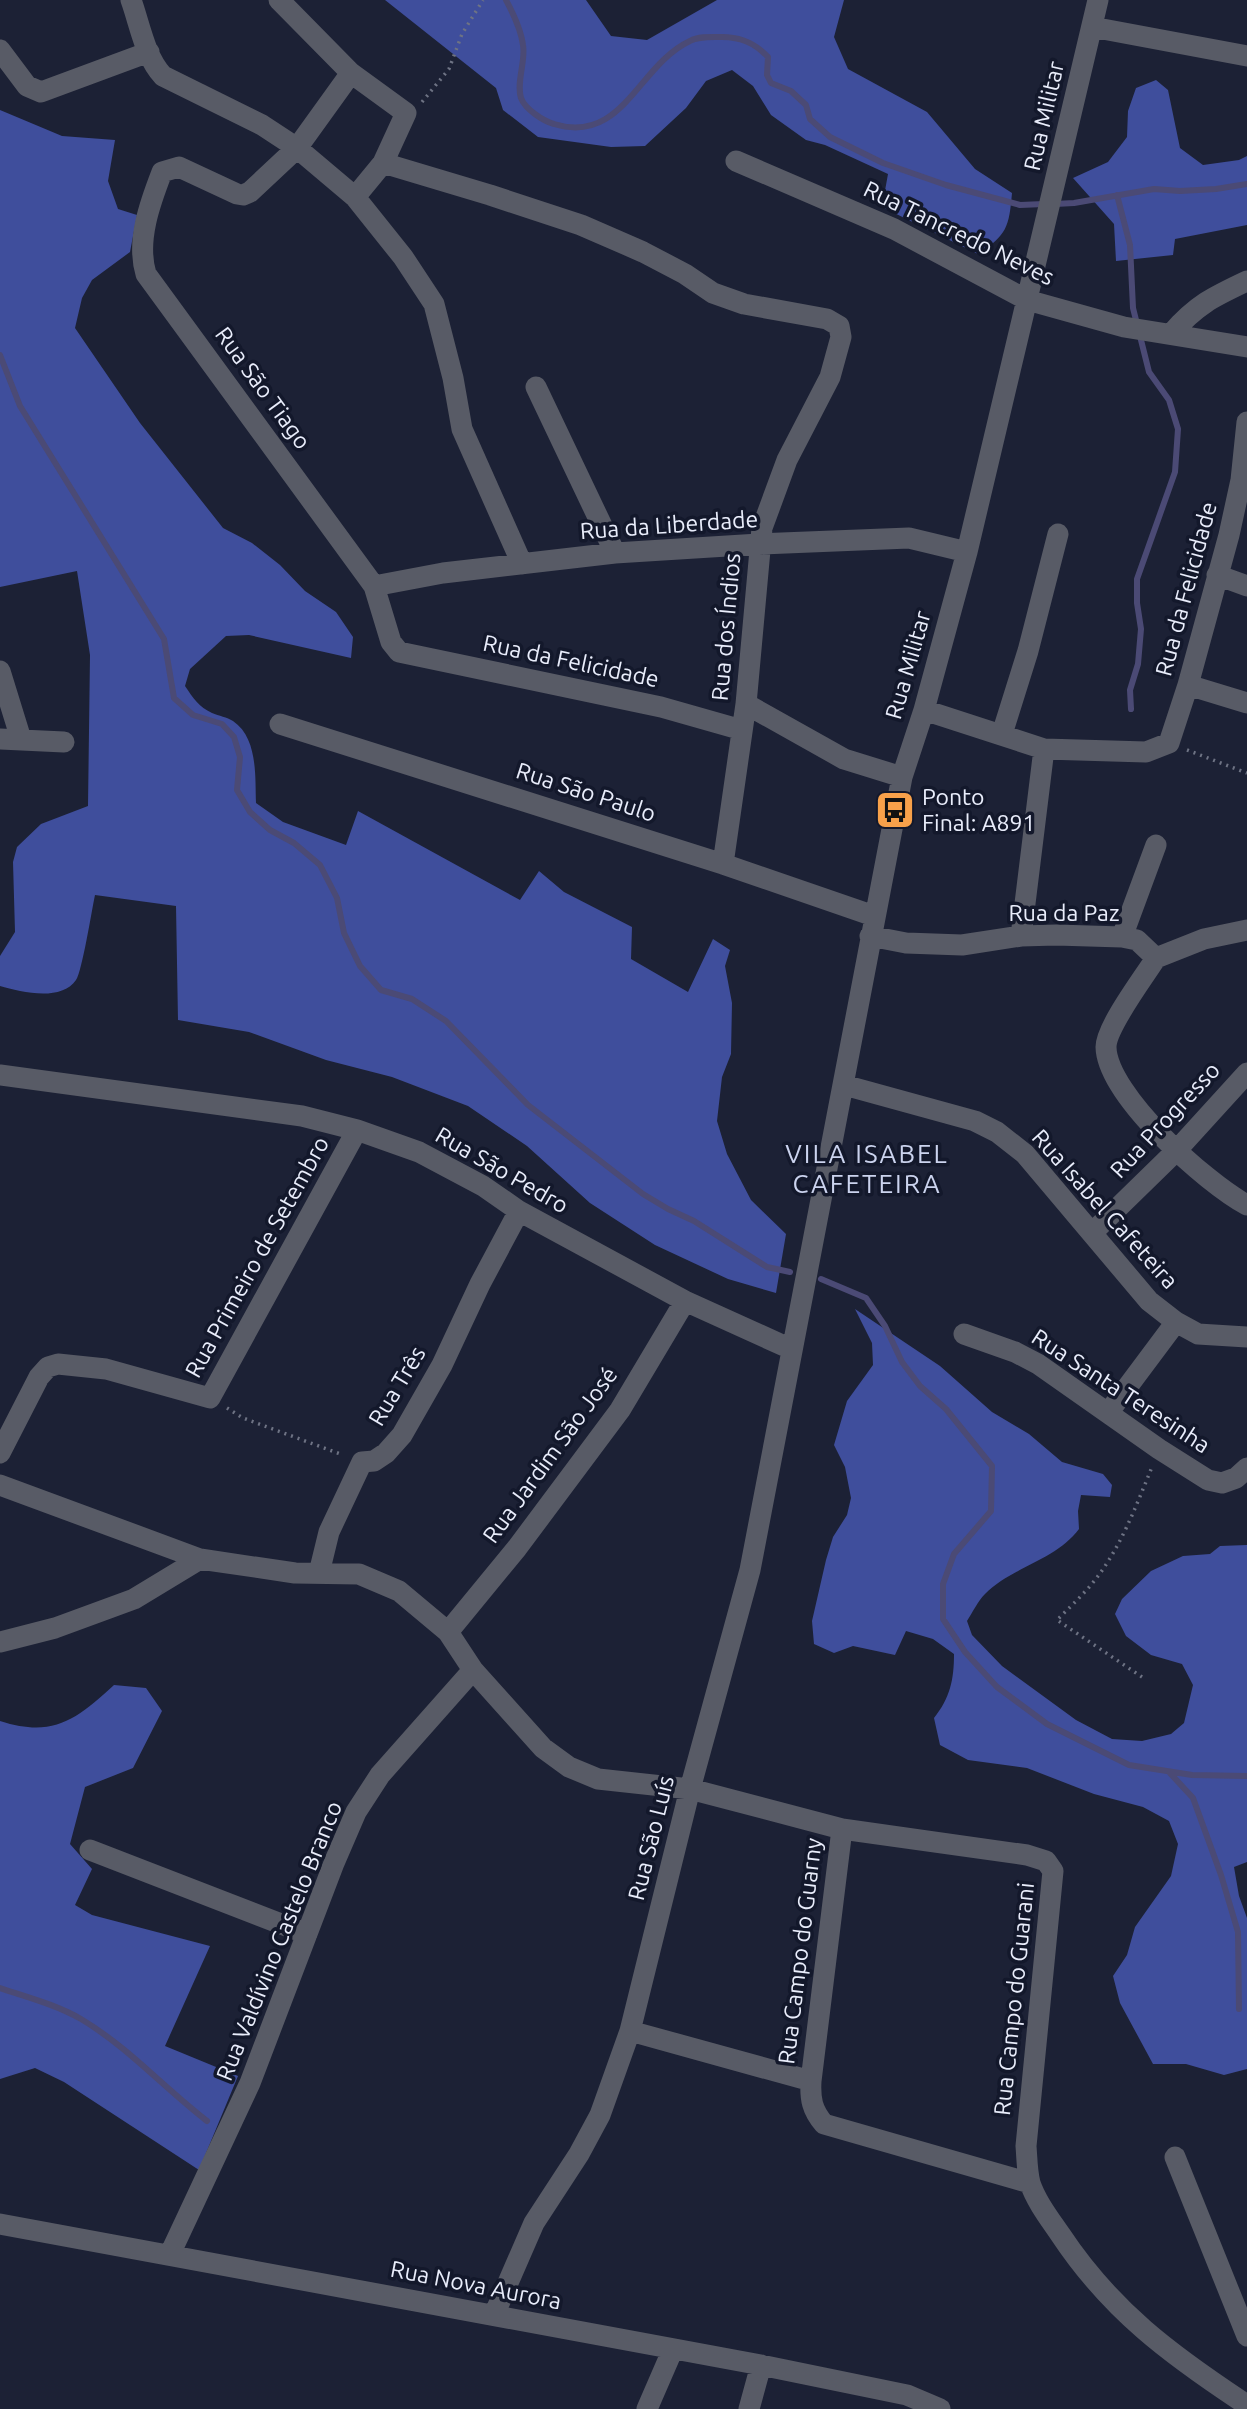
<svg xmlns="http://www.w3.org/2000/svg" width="1247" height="2409" font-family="Ubuntu,sans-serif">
  <rect width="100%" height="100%" fill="#1c2135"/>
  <path fill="#3f4e9c" d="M385,0H586L611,36L647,40L717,0H844L834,37L848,69L927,112L975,169L1012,193C1009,227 1007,235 978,254L882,207L888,174L825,145L806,140L771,115L753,86L732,70L706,81L686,108L645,146L611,147L538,137L503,110L496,88Z
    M1156,80L1168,90L1180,148L1203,165L1239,160L1247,156V225L1175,239L1173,255L1116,261L1114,224L1073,178L1108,162L1127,137L1128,111L1136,88Z
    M0,110L62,136L115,140L108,181L118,209L137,215L130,252L92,280L82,298L75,328L140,423L223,528L252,543L280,565L305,591L336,612L353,637L351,658L249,635L226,636L190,669L185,686C193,698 199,707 212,713C219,716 227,717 233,721C258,738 255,776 256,803L283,822L346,845L358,811L520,900L539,871L564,892L632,927L631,959L688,992L713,939L730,950L725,966L732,1003L731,1054L722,1077L717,1121L727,1154L751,1200L786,1234L776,1293L728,1279L655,1245L590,1203L527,1146L468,1106L392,1077L326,1060L249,1032L178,1020L176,906L95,895C92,909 82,972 76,980C61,1002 21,992 0,986V956L15,932L13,862L17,847L41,824L88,806L90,655L77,571L0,587Z
    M855,1309L940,1366L992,1412L1029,1434L1062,1462L1103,1474L1112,1485L1110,1497L1081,1495L1078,1511L1079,1529C1056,1560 1012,1567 985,1594C978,1601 972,1613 967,1621L972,1635L1002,1666L1076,1720L1112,1739L1142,1741L1171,1734L1184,1723L1193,1685L1182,1664L1151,1655L1126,1636L1115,1614L1122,1599L1151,1571L1183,1556L1210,1554L1220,1546L1247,1545V1862L1234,1867L1239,1896L1247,1918V2069L1224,2075L1186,2064H1153L1120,2003L1113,1976L1127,1955L1135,1927L1171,1876L1178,1844L1169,1821L1143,1807L1094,1794L1027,1768L968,1760L940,1745L934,1718C950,1698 954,1680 954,1654L933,1639L906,1631L895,1655L853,1646L834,1653L814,1644L812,1621L826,1560L833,1537L847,1515L851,1498L845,1467L834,1445L847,1401L873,1365L872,1343Z
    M114,1685L146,1688L162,1711L133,1768L85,1787L70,1844L92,1869L75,1905L92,1915L210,1946L165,2046L238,2076L199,2170L64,2082L35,2068L0,2079V1721C53,1738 76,1720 114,1685Z"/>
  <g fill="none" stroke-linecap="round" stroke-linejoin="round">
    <path stroke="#4b4a75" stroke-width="6" d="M506,0C513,13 521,30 523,45C526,61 516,82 521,98C525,109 543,121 554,124C623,145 638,65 690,41C699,36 712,37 722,37C741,37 755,43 768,57L767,75L771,83L791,91L806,105L810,119L830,137L883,163L946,185L1020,205L1044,204
      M1117,195L1130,245L1133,308L1149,372L1169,400L1178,429L1175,472L1137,579V603L1141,629L1138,664L1130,690L1131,709
      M1055,204L1074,203L1154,189L1180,191L1216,189L1247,184
      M0,355L20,406L164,639L174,698L193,715L222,724L234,737L240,757L237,790L250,812L270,830L294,843L320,865L337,898L344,933L360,966L381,990L412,999L446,1021L528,1105L643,1194L668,1209L694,1221L767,1267L790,1272
      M821,1279L866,1298L885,1326L902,1362L920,1386L946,1409L992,1466L991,1511L954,1554L943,1584V1619L965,1652L997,1687L1047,1724L1129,1765L1192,1775L1247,1776
      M1169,1772L1193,1798L1221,1875L1238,1932L1239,2009
      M0,1988C27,1997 57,2005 81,2019C128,2047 164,2088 207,2121"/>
    <path stroke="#6e7384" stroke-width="3.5" stroke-dasharray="2 5" stroke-linecap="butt" d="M422,102L449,69L462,34L483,0
      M1187,750L1247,773
      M227,1408L243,1418L343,1455
      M1142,1677L1057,1620C1070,1607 1084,1594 1095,1580C1121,1547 1136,1506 1152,1467"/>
    <path stroke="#585b66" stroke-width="21" d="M131,0C140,25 145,57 163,76L262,125L297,148L355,197L403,257L434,304L453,378L462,429L522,564
      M279,0L351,73L406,113L383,163L355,197
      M1092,27L1247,56
      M0,50L27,86L41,92L149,52
      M351,73L297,148L250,192L243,195L237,194L179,167L162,172C150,203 136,241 146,274L374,586L391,642L399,652L661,707L742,730
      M736,161L894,229L1027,300L1124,327L1247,347
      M383,163L490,195L581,225L643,252L685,274L713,293L744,304L827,319L839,326L841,337L830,377L787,460L762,528L746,704L723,864
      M1171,334C1196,305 1213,297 1247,281
      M536,387L615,553
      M1217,575L1247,586
      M374,586L443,573L615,553L759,544L909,538L967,552
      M0,671L21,739
      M1188,685L1247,703
      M746,704L844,759L902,777
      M924,710L1044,749L1146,752L1169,743L1188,685L1229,535L1241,480L1247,422
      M280,724L723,864L874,916
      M1002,734L1028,651L1058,534
      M0,739L64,742
      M870,936L906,943L962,945L1021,936L1056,935L1122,937L1137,940L1156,958L1204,939L1247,930
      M1021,936L1044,749
      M1122,937L1156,845
      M1156,958C1144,977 1106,1027 1106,1047C1107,1095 1206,1183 1247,1205
      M0,1075L302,1116L357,1130L419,1152L483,1186L519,1211L685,1301L791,1349
      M844,1085L975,1121L997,1132L1025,1154L1149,1301L1176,1322L1198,1334L1247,1337
      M1092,1233L1176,1151L1247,1073
      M964,1334L1015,1352L1038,1364L1159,1449L1208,1480L1222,1483L1236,1478L1247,1468
      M1108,1413L1176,1322
      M0,1453L39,1377L48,1367L58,1364L106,1369L210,1398L357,1130
      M0,1485L200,1559L295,1573L359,1574L399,1591L448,1632L473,1670L543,1748L569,1767L598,1779L690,1789L842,1829L1027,1855L1046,1861L1053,1871L1026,2146C1027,2158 1027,2172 1030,2183C1036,2201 1049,2218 1060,2234C1111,2311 1171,2355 1247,2405
      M319,1573L329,1532L362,1462L374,1461L386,1453L402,1435L442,1365L480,1284L519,1211
      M448,1632L517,1548L620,1410L685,1301
      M0,1642L55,1628L134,1599L200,1559
      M842,1829L811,2081C810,2099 812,2110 824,2124L1030,2183
      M90,1850L307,1934
      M630,2031L811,2081
      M1175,2157L1247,2336
      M0,2224L761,2365L907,2395L940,2409
      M170,2254L250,2083L334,1863L356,1812L380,1775L473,1670
      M494,2315L534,2223L579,2154L600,2115L630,2031L690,1789L750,1570L902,777L924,710L967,552L1098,0
      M647,2409L673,2349
      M749,2409L761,2365"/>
  </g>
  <defs>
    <g id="bus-square" transform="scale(2.0125)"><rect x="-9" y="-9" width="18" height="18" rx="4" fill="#f8a14a" stroke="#13182b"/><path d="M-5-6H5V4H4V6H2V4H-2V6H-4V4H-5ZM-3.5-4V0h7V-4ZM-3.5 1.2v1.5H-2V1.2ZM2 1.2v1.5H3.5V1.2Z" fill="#111"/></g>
  </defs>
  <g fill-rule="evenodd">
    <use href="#bus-square" x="895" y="810"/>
  </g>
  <g text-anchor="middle" stroke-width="7" stroke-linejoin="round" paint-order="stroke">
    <g font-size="23" fill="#e9edfb" stroke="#13182b">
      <text transform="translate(1044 116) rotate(-77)" y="8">Rua Militar</text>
      <text transform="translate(959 233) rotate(26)" y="8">Rua Tancredo Neves</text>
      <text transform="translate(263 388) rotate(54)" y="8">Rua São Tiago</text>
      <text transform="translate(669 525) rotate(-4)" y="8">Rua da Liberdade</text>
      <text transform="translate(1186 589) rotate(-75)" y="8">Rua da Felicidade</text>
      <text transform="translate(726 627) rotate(-85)" y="8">Rua dos Índios</text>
      <text transform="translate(571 661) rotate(12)" y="8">Rua da Felicidade</text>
      <text transform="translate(908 665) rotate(-74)" y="8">Rua Militar</text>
      <text transform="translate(586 792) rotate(18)" y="8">Rua São Paulo</text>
      <text x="1064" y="921">Rua da Paz</text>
      <text transform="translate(1165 1120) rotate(-47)" y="8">Rua Progresso</text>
      <text transform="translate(502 1170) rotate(30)" y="8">Rua São Pedro</text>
      <text transform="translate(1105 1209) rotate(48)" y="8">Rua Isabel Cafeteira</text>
      <text transform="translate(257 1257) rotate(-61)" y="8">Rua Primeiro de Setembro</text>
      <text transform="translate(397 1386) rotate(-59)" y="8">Rua Três</text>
      <text transform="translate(1121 1391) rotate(33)" y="8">Rua Santa Teresinha</text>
      <text transform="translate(550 1455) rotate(-54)" y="8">Rua Jardim São José</text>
      <text transform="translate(651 1838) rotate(-76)" y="8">Rua São Luís</text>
      <text transform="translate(279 1941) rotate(-68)" y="8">Rua Valdívino Castelo Branco</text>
      <text transform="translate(800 1951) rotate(-83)" y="8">Rua Campo do Guarny</text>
      <text transform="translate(1014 1999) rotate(-84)" y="8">Rua Campo do Guarani</text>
      <text transform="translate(476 2285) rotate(11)" y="8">Rua Nova Aurora</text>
    </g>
    <g font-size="23" fill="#e9edfb" stroke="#13182b" text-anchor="start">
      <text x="922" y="805">Ponto<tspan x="922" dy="26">Final: A891</tspan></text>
    </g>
    <g font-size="26" letter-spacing="2" fill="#cbd3ee" stroke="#13182b">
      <text x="867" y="1163">VILA ISABEL<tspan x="867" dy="30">CAFETEIRA</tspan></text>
    </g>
  </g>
</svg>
